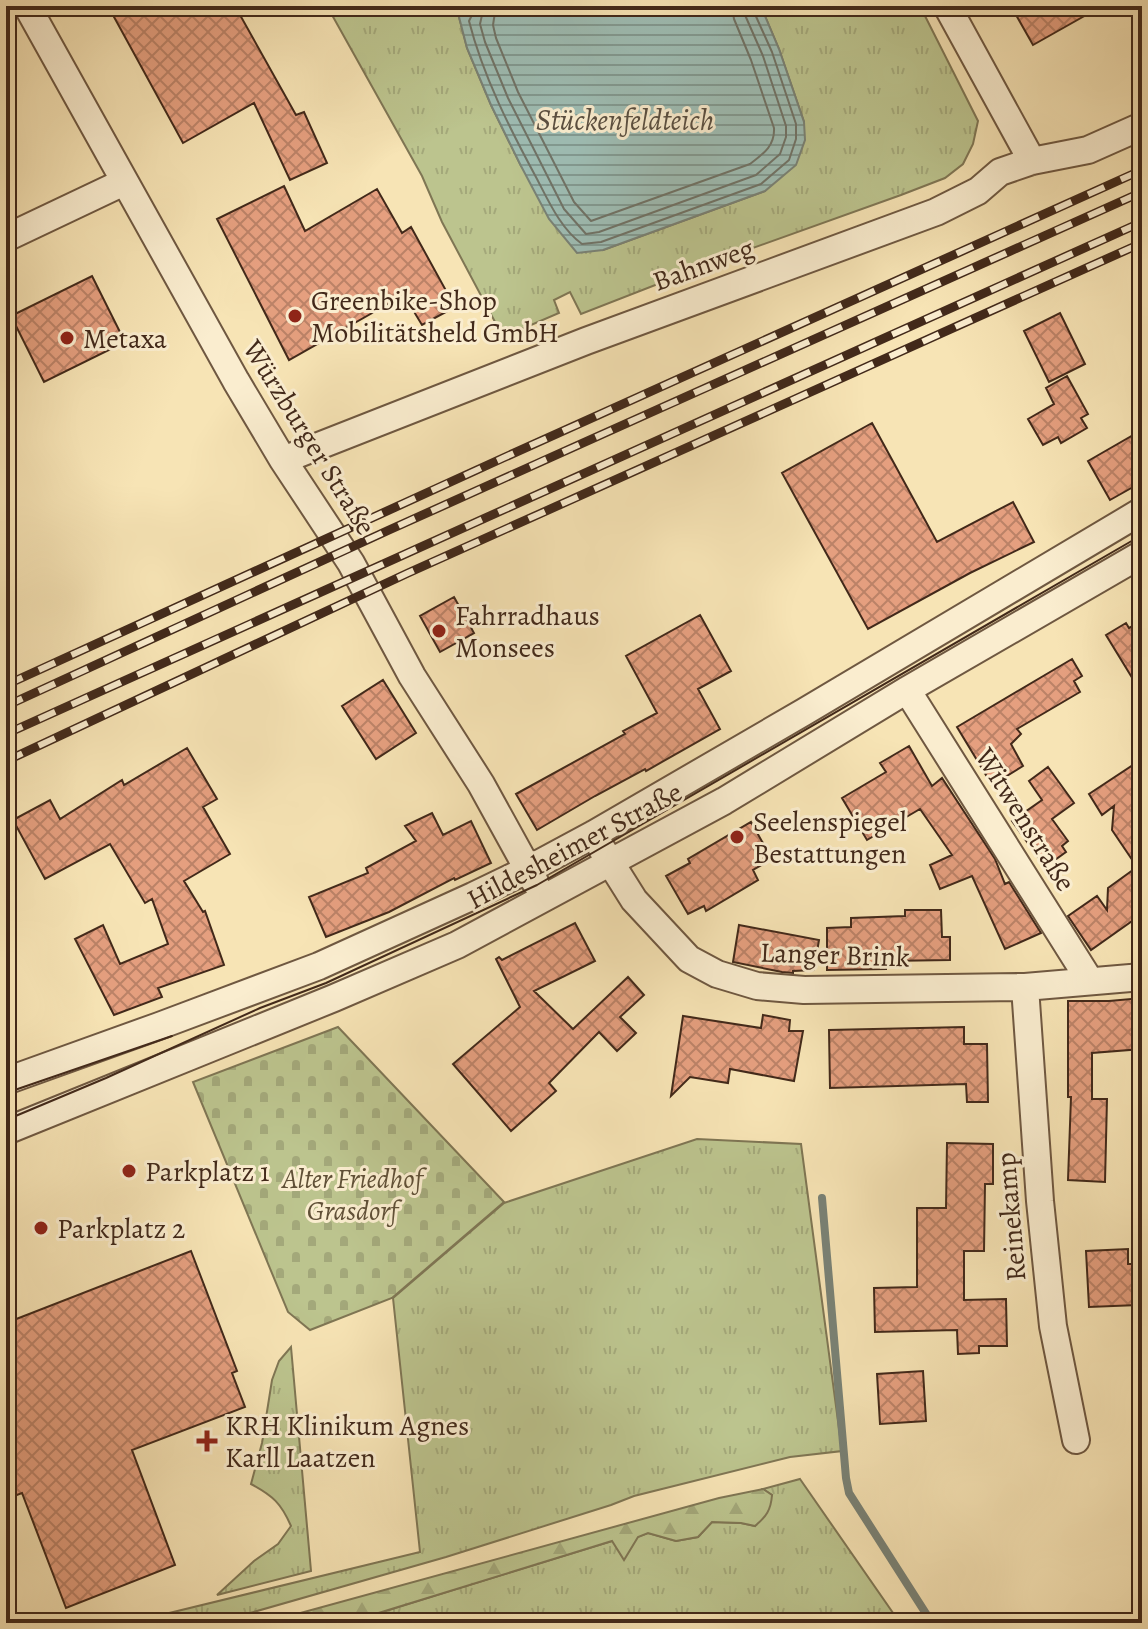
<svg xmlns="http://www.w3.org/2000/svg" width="1148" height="1629" font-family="Alegreya,serif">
  <defs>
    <pattern id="grass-tufts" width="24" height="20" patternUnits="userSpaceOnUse" patternTransform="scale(2)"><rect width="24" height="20" fill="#bcc48e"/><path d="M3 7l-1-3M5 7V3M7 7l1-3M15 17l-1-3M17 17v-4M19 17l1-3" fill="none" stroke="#a3a87a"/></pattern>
    <pattern id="forest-firs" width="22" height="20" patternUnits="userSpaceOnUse" patternTransform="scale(2)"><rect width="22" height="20" fill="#bcc48e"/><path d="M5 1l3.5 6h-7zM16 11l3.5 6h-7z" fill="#a3a87a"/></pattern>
    <pattern id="cemetery-stones" width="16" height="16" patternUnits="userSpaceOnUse" patternTransform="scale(2)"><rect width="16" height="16" fill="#bcc48e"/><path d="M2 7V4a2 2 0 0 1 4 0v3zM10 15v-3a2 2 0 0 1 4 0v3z" fill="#a3a87a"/></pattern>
    <pattern id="water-rules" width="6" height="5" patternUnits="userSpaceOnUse" patternTransform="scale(2)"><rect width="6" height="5" fill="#9ebdb4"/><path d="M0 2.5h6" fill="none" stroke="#829a92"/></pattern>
    <pattern id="building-cross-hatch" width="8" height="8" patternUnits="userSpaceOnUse" patternTransform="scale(2)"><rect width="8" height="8" fill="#e59f7f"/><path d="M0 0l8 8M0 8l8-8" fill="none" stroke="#bb8267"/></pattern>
  </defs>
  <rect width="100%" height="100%" fill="#f7e4b5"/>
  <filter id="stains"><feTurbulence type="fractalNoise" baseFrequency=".0025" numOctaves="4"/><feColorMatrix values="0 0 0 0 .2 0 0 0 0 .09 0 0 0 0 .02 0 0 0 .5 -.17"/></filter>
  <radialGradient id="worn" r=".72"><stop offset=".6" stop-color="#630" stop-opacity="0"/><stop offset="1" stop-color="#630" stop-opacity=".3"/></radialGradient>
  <path fill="url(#grass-tufts)" stroke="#7f7654" stroke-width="2" d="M327,6H469L459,17L467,48L491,105L521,166L603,250L765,191L804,122L779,49L762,9L759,6H920L978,121L973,144L963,164L945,178L901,195L722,259L581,314L570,292L554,300L559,313L503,337L442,222L422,176Z
    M697,1139L801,1144L842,1451L790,1457L634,1496L611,1505L446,1557L215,1623H164L161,1615L420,1552L393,1298L504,1203Z
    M291,1347L311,1571L217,1595L254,1561L278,1544L291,1526C281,1503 273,1496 251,1484L262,1443L272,1380L279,1361Z
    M800,1479L900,1623H347L612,1541L637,1537L648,1533L676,1541L698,1537L712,1522L741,1523L755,1526L772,1495L763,1489Z"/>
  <path fill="url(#forest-firs)" stroke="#7f7654" stroke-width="2" d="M763,1489L772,1495C771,1510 766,1517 755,1526L741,1523L712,1522L698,1537L676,1541L648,1533L638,1537L624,1560L612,1541L346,1623H264L719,1498Z"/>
  <path fill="url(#cemetery-stones)" stroke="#7f7654" stroke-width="2" d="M338,1027L504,1202L392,1298L310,1330L288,1312L193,1082Z"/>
  <path fill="url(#water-rules)" stroke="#798276" stroke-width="2" d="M469,6H759L762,9L779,49L804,122L805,140L796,165L765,191L603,250L577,253L549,219L521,166L491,105L467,48L459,17Z"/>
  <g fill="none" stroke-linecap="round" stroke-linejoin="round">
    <path stroke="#707367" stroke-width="2" d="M474,6V11L469,21C483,76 510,129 537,179C549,202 561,229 582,244L601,242L761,184L789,160L796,139V124L772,52L754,12V6
      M484,6L480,24L485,42L508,98L564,209L586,234L599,232L756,175L780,154L786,137V126L763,56L745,15L744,6
      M496,6L493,25L496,38L518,92L574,202L591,221L750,164C763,154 775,146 774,128L751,60L734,19L732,6"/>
    <path stroke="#798276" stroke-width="8" d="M822,1198L846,1478L849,1493L932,1623"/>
  </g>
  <path fill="url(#building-cross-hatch)" stroke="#42291a" stroke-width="2" d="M108,6H235L296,115L304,112L327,163L290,180L254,103L183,143Z
    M1011,6H1102L1033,45Z
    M284,186L305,231L377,189L402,233L411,227L455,307L422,325L404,295L289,360L217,219Z
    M92,276L125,342L44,382L11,316Z
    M1060,313L1085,364L1049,382L1024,331Z
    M1067,376L1088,414L1081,418L1087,428L1061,443L1058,437L1043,445L1028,419L1054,404L1046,388Z
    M872,423L937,542L1013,502L1034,542L970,573L868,629L782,473Z
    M1142,430V482L1110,500L1088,461Z
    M454,597L474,633L440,652L420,616Z
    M700,615L731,671L698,689L720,729L646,771L645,769L595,796L537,830L516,794L625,734L623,731L657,713L626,656Z
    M1142,620V694L1106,635L1126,623L1129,628Z
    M1072,659L1082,676L1074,681L1080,692L1017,729L1021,734L1011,744L1023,766L992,785L957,727Z
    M383,680L416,733L376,759L342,706Z
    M909,746L932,786L942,778L995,859L1005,884L1009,882L1041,933L1005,949L972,876L940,889L930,865L952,855L920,809L867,840L842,798L886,772L880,763Z
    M187,748L217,799L203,807L230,854L184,881L203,912L205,911L224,965L158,988L162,997L114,1015L75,939L103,925L120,964L168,944L152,899L145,903L110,844L45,879L13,820L50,800L60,819L122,780L124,785Z
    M1142,759V914L1091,950L1068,916L1097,896L1107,910L1108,888L1137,867L1112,830L1114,806L1102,815L1089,794Z
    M1048,767L1074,803L1052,819L1068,841L1062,846L1066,852L1045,867L1012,821L1042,800L1029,781Z
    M432,813L443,835L471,821L491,863L455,880L454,878L389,912L326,937L309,897L368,873L366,868L416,841L405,826Z
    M751,822L772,859L753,870L758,880L706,911L704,906L688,914L666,876L690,863L688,859Z
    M905,910H941L942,937H950V960L886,961V969L827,970V928L851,927V918L905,916Z
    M575,923L595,961L534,991L573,1029L628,977L644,995L620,1017L636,1033L617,1051L599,1032L549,1083L556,1091L511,1131L453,1064L520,1007L496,959L499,957L502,960Z
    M739,925L819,940L814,970L793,971V973L782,972L733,962Z
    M1142,998V1049L1092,1053V1099H1107L1105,1182L1068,1180L1071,1097H1068V1001H1109Z
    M763,1015L790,1020L789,1031H803L794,1081L730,1069L728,1083L690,1077L671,1096L683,1016L761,1028Z
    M964,1027V1044H987L988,1102H967L966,1084L830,1088L829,1030Z
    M947,1143L993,1144V1184H985L984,1251H964V1300L1006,1299L1007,1346H979V1353L958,1354L957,1330L875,1332L874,1288L917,1287V1208H946Z
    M1128,1249V1264H1136L1138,1305L1089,1307L1086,1251Z
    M191,1251L237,1371L232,1373L245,1407L132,1450L175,1565L66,1608L22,1493L6,1499V1323Z
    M923,1371L926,1421L880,1424L877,1374Z"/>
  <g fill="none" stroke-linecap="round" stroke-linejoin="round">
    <g stroke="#6f5841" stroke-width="30">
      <path id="minor" d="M27,6L236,381L283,460L351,563L412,676L481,784L535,882
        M947,6L1032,161
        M6,238L124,182
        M283,460L586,341L936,212L978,191L1000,172L1032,161L1088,150L1142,126
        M907,690L1090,981
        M602,849L634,900L689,959L717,974L757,986L804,990L1025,987L1142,977
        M1025,987L1040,1201L1053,1326L1076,1440
        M6,1081L159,1026L319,966L473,896L529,869L594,834L804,712L1142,511
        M6,1131L334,998L457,945L724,801L907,690L1142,554"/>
    </g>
    <use href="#minor" stroke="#faedcf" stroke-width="26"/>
    <path stroke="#42291a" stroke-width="2" d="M6,1093L172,1036
      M6,1120L106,1078L260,1008L326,983L537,885L1142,535"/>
    <g stroke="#42291a" stroke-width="9">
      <path id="rail" d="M6,685L503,458L1142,170
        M6,706L389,530L1142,192
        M6,734L1142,222
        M6,761L408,573L1142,243"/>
    </g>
    <use href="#rail" stroke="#faedcf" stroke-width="6" stroke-dasharray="18" stroke-linecap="butt"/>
  </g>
  <g fill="#8f2418" stroke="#faedcf" stroke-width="3">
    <circle cx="295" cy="316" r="8"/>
    <circle cx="67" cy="338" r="8"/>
    <circle cx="439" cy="631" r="8"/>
    <circle cx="737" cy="837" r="8"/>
    <circle cx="129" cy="1171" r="8"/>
    <circle cx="41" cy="1228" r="8"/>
    <path d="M203 1429h8v8h8v8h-8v8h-8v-8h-8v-8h8z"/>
  </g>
  <g text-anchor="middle" stroke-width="6" stroke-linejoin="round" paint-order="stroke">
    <g font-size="28" fill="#42291a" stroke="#faedcf">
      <text transform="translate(703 264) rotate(-20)" y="10">Bahnweg</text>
      <text transform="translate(310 437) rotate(58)" y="10">Würzburger Straße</text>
      <text transform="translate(1026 819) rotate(58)" y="10">Witwenstraße</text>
      <text transform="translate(574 845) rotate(-28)" y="10">Hildesheimer Straße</text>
      <text transform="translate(835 954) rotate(2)" y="10">Langer Brink</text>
      <text transform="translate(1010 1217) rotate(-95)" y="10">Reinekamp</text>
    </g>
    <g font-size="28" fill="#42291a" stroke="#faedcf" text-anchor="start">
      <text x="311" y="310">Greenbike-Shop<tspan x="311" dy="32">Mobilitätsheld GmbH</tspan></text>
      <text x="83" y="348">Metaxa</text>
      <text x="455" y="625">Fahrradhaus<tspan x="455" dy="32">Monsees</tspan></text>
      <text x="753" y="831">Seelenspiegel<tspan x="753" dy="32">Bestattungen</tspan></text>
      <text x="145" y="1181">Parkplatz 1</text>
      <text x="57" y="1238">Parkplatz 2</text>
      <text x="225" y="1435">KRH Klinikum Agnes<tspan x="225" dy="32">Karll Laatzen</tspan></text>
    </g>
    <g font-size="28" font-style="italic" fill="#605037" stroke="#faedcf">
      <text x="352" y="1188">Alter Friedhof<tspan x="352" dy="32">Grasdorf</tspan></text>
    </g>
    <g font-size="30" font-style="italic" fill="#594e40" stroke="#faedcf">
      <text x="625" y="130">Stückenfeldteich</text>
    </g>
  </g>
  <rect width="1148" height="1629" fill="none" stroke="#f7e4b5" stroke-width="32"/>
  <rect x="8" y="8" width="1132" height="1613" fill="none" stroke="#42291a" stroke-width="4"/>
  <rect x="16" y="16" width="1116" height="1597" fill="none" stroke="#42291a" stroke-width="2"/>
  <rect width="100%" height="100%" filter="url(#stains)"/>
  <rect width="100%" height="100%" fill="url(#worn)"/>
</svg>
